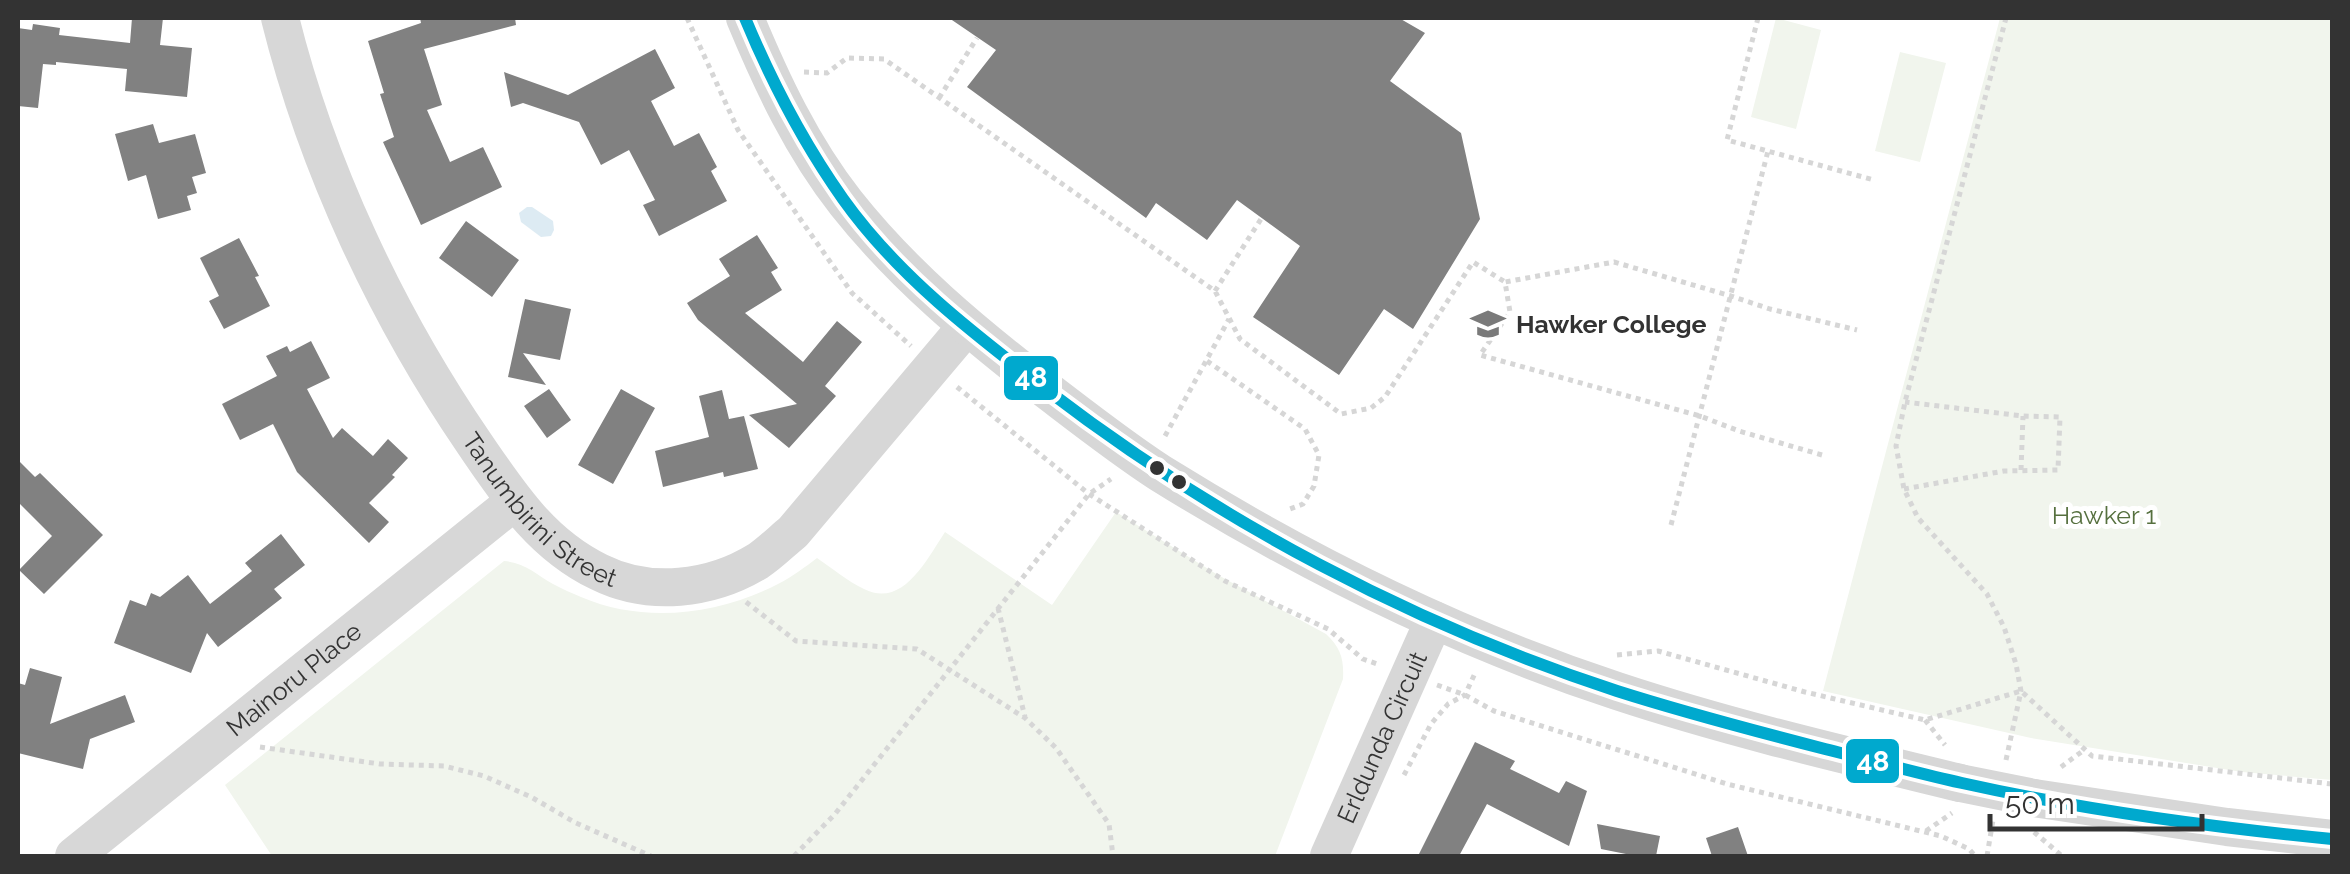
<svg xmlns="http://www.w3.org/2000/svg" width="2350" height="874" font-family="Raleway,sans-serif">
  <rect width="100%" height="100%" fill="#fff"/>
  <path fill="#f1f5ed" d="M1776,18L1821,30L1796,129L1751,117Z
    M2000,18H2332V780L2242,772L2031,738L1823,691Z
    M1900,52L1946,63L1920,162L1875,151Z
    M1116,512L1218,575L1326,634C1341,648 1344,659 1343,679L1275,856H272L225,785L504,561C526,563 535,574 553,584C562,589 572,593 581,597C644,624 718,615 778,584C792,577 805,567 817,558C832,568 847,581 864,589C903,609 927,559 945,532L1052,605Z"/>
  <path fill="#ddebf3" d="M527,207H532L553,221L554,230L551,236L541,237L521,222L519,213Z"/>
  <path fill="#818181" d="M132,18H163L160,45L192,48L187,97L125,91L127,69L56,62V65L43,64L38,108L18,106V28L32,30L33,24L60,28L59,35L130,43Z
    M420,18H515L516,25L424,49L442,105L427,110L450,162L483,147L502,187L421,225L383,142L394,137L380,94L384,93L368,41L421,23Z
    M949,18H1399L1425,33L1390,81L1461,133L1480,219L1413,329L1384,309L1339,375L1253,317L1300,246L1237,200L1207,240L1156,203L1146,218L967,87L996,50Z
    M655,49L675,88L651,101L674,146L699,133L717,167L711,171L727,201L659,236L643,205L655,200L629,150L601,165L579,122L523,103L511,107L504,72L568,95Z
    M153,124L159,143L195,134L206,173L192,177L197,193L187,196L191,210L158,219L146,175L128,181L115,134Z
    M466,221L519,260L492,297L439,258Z
    M757,235L778,268L771,272L782,290L745,313L803,362L837,321L862,342L825,386L836,396L789,448L749,415L797,404L698,320L687,303L730,276L719,259Z
    M239,238L259,276L255,277L270,306L224,329L209,301L219,296L200,258Z
    M525,299L571,309L560,360L523,353L546,385L508,377Z
    M311,341L330,378L307,389L333,438L342,428L373,456L388,439L408,458L392,475L395,477L369,503L389,522L369,543L297,472L273,424L240,440L222,404L277,376L266,356L287,346L290,352Z
    M549,389L571,420L547,438L524,406Z
    M621,389L655,408L613,484L578,465Z
    M722,390L729,419L744,416L758,469L724,477L723,472L663,487L655,451L709,437L699,396Z
    M18,460L35,477L40,473L103,535L44,594L19,570L52,536L18,502Z
    M281,534L305,565L274,589L282,598L218,647L207,633L191,673L114,643L130,600L146,606L151,593L160,597L188,575L210,604L252,571L245,563Z
    M30,668L62,677L50,724L125,695L135,722L90,739L83,769L18,753V683L25,685Z
    M1475,742L1515,761L1510,769L1559,793L1566,781L1587,791L1569,846L1487,804L1459,856H1418Z
    M1597,824L1660,836L1656,856H1636L1601,849Z
    M1738,827L1748,856H1712L1706,838Z"/>
  <g fill="none" stroke-linecap="round" stroke-linejoin="round">
    <path stroke="#d6d6d6" stroke-width="5" stroke-dasharray="5 5" stroke-linecap="butt" d="M687,18L738,130L852,293L911,346
      M1758,18L1727,140L1874,180
      M804,72L827,73L847,58L884,59L1215,291L1240,339L1341,414L1371,408L1385,397L1473,262L1505,282
      M939,98L977,38
      M1215,291L1261,219
      M1207,361L1305,429L1319,455L1314,486L1303,504L1287,510
      M957,387L1089,494L1225,581L1328,629L1363,659L1380,665
      M1165,436L1229,319
      M1822,455L1739,431L1700,416L1480,355L1510,312L1505,282L1614,262L1731,296L1770,309L1857,330
      M2021,470L2023,416
      M1904,489L2004,471L2058,470L2060,417L2023,416L1905,402
      M1671,525L1768,151
      M746,602L796,641L917,649L1025,718L1056,748L1109,824L1113,856
      M998,608L1025,717
      M1617,655L1658,651L1805,692L1925,720L2021,691L2092,756L2332,784
      M1437,685L1465,695L1494,711L1727,784L1941,836L1969,849L1975,856
      M1925,720L1945,745
      M260,747L380,764L444,766L484,776L531,797L576,823L651,856
      M2006,760L2021,691L2016,664L2004,627L1987,594L1918,518L1904,489L1896,446L1905,402L2006,18
      M2061,767L2084,750
      M1404,775L1431,724L1448,704L1465,695L1476,671
      M1926,831L1952,813
      M2034,832L2062,856
      M794,856L835,814L1089,494L1111,479
      M1987,856L1993,820"/>
    <g stroke="#d7d7d7" stroke-width="38">
      <path id="s1" d="M280,18C317,167 387,316 474,443C509,494 541,544 599,572C649,597 711,590 758,561C770,553 782,541 793,532L966,327"/>
      <path d="M745,18C772,83 802,147 846,203C903,275 972,332 1044,388C1082,417 1120,447 1160,473C1303,562 1456,638 1617,691C1729,728 1845,755 1960,783"/>
      <path d="M2034,798L2227,827L2332,839"/>
      <path id="s2" d="M74,856L514,502"/>
      <path id="s3" d="M1329,856L1434,620"/>
    </g>
    <path stroke="#d7d7d7" stroke-width="38" d="M1960,783L2034,798"/>
    <g stroke="#fff" stroke-width="20">
      <path id="bus-1" d="M745,18C772,83 802,141 843,199C897,275 974,334 1047,390C1218,521 1412,624 1617,691C1686,713 1755,731 1825,749C1870,760 1916,773 1962,783C2083,810 2209,827 2332,839"/>
    </g>
    <use href="#bus-1" stroke="#00a9ce" stroke-width="12"/>
  </g>
  <defs>
    <g id="school-bare" transform="scale(2.7)"><path d="M0-5L7-2L0 1L-7-2ZM-4 1L0 2.5L4 1V4Q0 6-4 4Z" fill="#7a7a7a" stroke="#fff" stroke-width="2.5" paint-order="stroke"/></g>
  </defs>
  <g fill-rule="evenodd">
    <use href="#school-bare" x="1488" y="324"/>
  </g>
  <g fill="#333" stroke="#fff" stroke-width="4">
    <circle cx="1157" cy="468" r="9"/>
    <circle cx="1179" cy="482" r="9"/>
  </g>
  <g text-anchor="middle" stroke-width="10" stroke-linejoin="round" paint-order="stroke">
    <g font-size="25" font-weight="bold" fill="#333" stroke="#fff" text-anchor="start">
      <text x="1516" y="333">Hawker College</text>
    </g>
    <g font-size="25" fill="#333" stroke="#fff">
      <text dy="9" stroke="none"><textPath href="#s1" startOffset="565">Tanumbirini Street</textPath></text>
      <text dy="9" stroke="none"><textPath href="#s2" startOffset="282">Mainoru Place</textPath></text>
      <text dy="9" stroke="none"><textPath href="#s3" startOffset="130">Erldunda Circuit</textPath></text>
    </g>
    <g font-size="25" fill="#56703f" stroke="#fff">
      <text x="2104" y="524">Hawker 1</text>
    </g>
  </g>
  <g stroke="#fff" stroke-width="4">
    <rect x="1002" y="354" width="58" height="48" rx="10" fill="#00a9ce"/>
    <rect x="1844" y="737" width="57" height="48" rx="10" fill="#00a9ce"/>
  </g>
  <g font-size="28" text-anchor="middle" font-weight="bold" fill="#fff">
    <text x="1031" y="387">48</text>
    <text x="1873" y="771">48</text>
  </g>
  <rect width="2350" height="874" fill="none" stroke="#333333" stroke-width="40"/>
  <path d="M1990 814v15h212v-15" fill="none" stroke="#333333" stroke-width="5"/>
  <text x="2005" y="814" font-size="30" fill="#333333" stroke="#ffffff" stroke-width="8" paint-order="stroke">50 m</text>
</svg>
